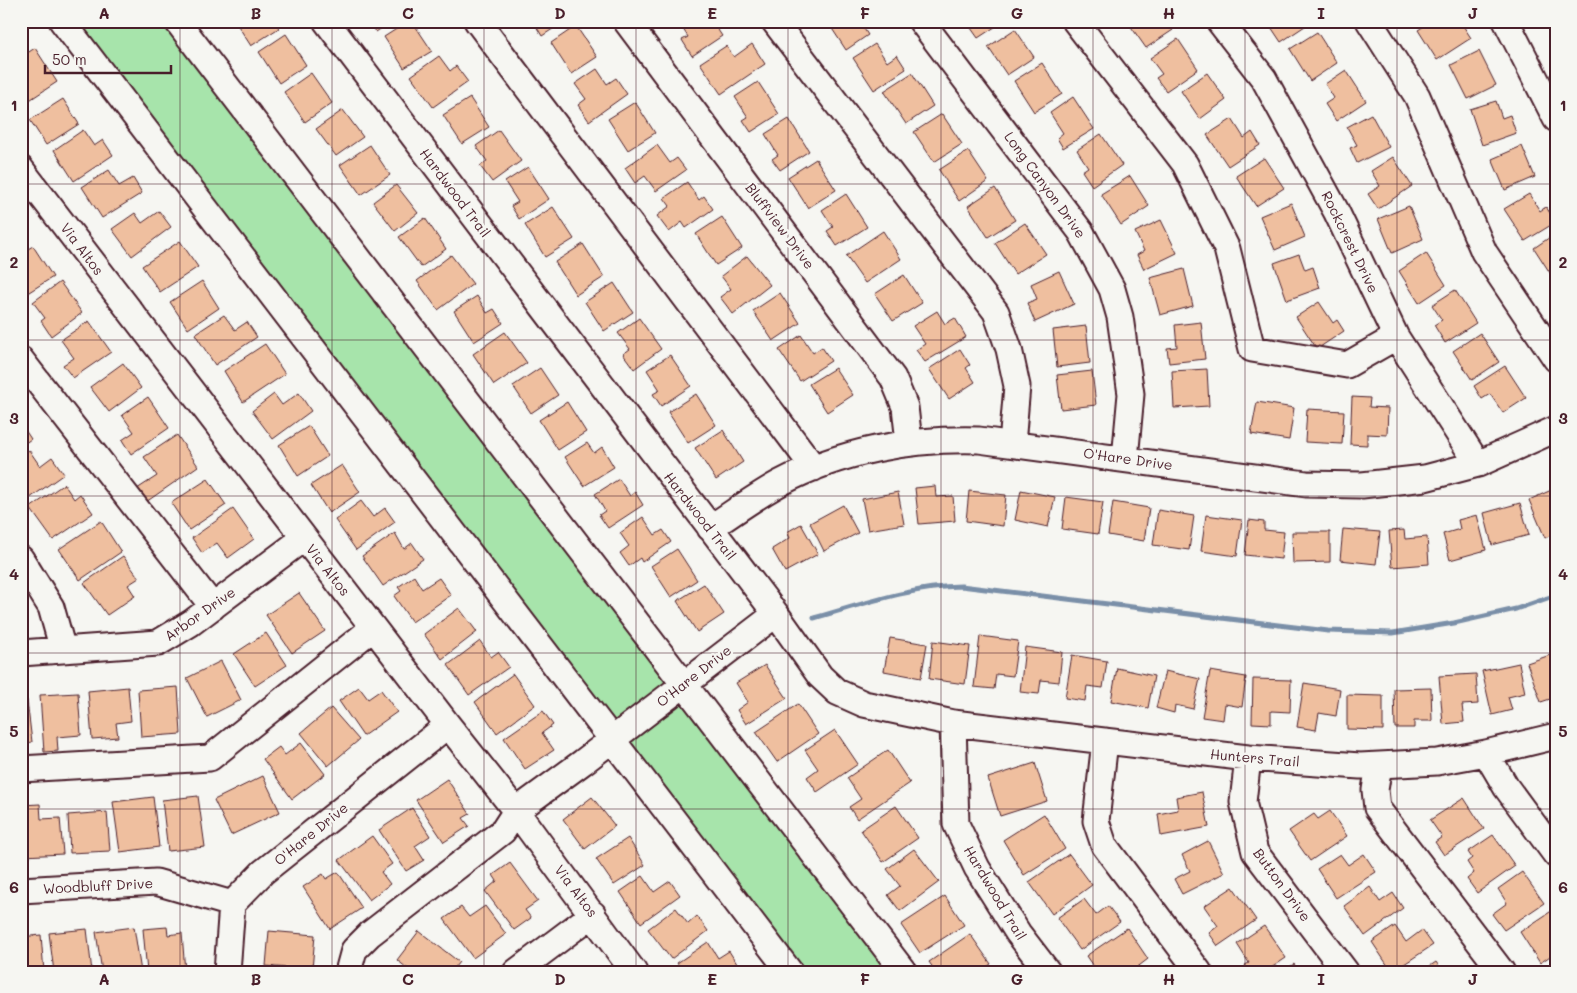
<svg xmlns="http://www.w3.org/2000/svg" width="1577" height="993" font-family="Mali,sans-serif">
  <rect width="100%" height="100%" fill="#f6f6f2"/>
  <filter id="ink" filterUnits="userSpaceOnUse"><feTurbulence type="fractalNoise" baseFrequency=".02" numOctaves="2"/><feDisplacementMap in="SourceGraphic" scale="10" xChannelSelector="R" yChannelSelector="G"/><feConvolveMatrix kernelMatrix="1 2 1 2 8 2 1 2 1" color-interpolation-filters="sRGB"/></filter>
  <g filter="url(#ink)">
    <path fill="#a7e4ab" stroke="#78826b" d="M66,21H163L892,972H794Z"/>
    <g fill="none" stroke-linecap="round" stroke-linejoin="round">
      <path stroke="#7a8fa8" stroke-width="5" d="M814,618C863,604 910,587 961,586L1328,631L1393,633L1454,623L1516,609L1556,595"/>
    </g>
    <path fill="#efbf9f" stroke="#4a1f2b" d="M235,21H274L279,28L251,46Z
      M370,21H392L376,32Z
      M409,21H412L432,51L404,68L384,37Z
      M533,21H565L542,36Z
      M678,21H712L722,36L692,56L682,40L688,37Z
      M827,21H859L868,35L846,50Z
      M966,21H1004L978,38Z
      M1127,21H1167L1173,30L1146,48Z
      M1267,21H1306L1308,24L1281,42Z
      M1432,21H1460L1471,38L1437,60L1418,30Z
      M576,26L597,57L571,74L551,43Z
      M1015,29L1034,57L1007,75L988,47Z
      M1317,32L1337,63L1310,81L1290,49Z
      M286,34L306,65L279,83L259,52Z
      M1178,39L1198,69L1166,91L1156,78L1162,74L1150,58Z
      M752,44L765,64L721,94L700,63L726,46L734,57Z
      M875,44L887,62L897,55L906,69L874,90L853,58Z
      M35,48L57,82L25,103L21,97V57Z
      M1479,51L1496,85L1468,99L1451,65Z
      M439,56L450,71L456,66L468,82L433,107L411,76Z
      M1042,63L1062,94L1034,112L1014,81Z
      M597,69L607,84L616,78L627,94L589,121L578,105L586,99L575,84Z
      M1346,70L1366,101L1336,121L1325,104L1334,98L1325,84Z
      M311,73L332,103L305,122L284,92Z
      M912,73L933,106L906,124L884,91Z
      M1207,73L1226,100L1200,119L1181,91Z
      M758,82L779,114L751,132L743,120L748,117L735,97Z
      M1073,97L1094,129L1063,148L1057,138L1063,133L1050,113Z
      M470,98L489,127L462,144L443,115Z
      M63,99L79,124L46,145L30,120Z
      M1496,101L1502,118L1510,115L1516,133L1482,145L1470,109Z
      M635,102L655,133L628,150L608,119Z
      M343,110L363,137L336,156L316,129Z
      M942,114L962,144L934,162L914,132Z
      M1371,114L1389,147L1357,163L1350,148L1357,145L1347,127Z
      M789,119L809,151L780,170L772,159L778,155L765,134Z
      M1232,119L1244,138L1252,132L1260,145L1228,166L1207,135Z
      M83,130L94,146L103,140L113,155L74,181L54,150Z
      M499,130L521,161L492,182L480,166L487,161L476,146Z
      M1101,134L1122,165L1092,186L1082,171L1088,167L1077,150Z
      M370,145L390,175L361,195L340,165Z
      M657,145L670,163L677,158L686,170L656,191L645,176L635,183L625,168Z
      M1522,146L1535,177L1505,190L1492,159Z
      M968,151L988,181L959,201L939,170Z
      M1393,157L1412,186L1378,209L1368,194L1380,186L1371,171Z
      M1264,158L1284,188L1256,206L1236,176Z
      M816,159L836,190L808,208L788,177Z
      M528,167L549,199L519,219L511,206L518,202L505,182Z
      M109,170L119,186L133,178L142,193L102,218L82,187Z
      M1130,176L1149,206L1121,225L1101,194Z
      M687,182L699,200L704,196L713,209L686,228L682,222L669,232L657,216L670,206L664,198Z
      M396,185L418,213L395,231L373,202Z
      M995,188L1015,220L988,237L968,206Z
      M846,194L867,227L837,246L827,231L833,227L822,210Z
      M1529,194L1540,211L1546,207L1556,222L1525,241L1504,209Z
      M1291,203L1305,237L1275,250L1260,216Z
      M1409,206L1423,239L1392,253L1378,219Z
      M553,207L574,239L545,257L525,225Z
      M159,211L171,227L132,256L112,229L135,213L142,223Z
      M722,217L742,248L716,265L696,234Z
      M425,218L446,249L421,267L399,237Z
      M1161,220L1177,253L1144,269L1137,255L1144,251L1135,232Z
      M1025,223L1046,254L1015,274L995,243Z
      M883,231L901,259L865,283L846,256Z
      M1556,233V278L1554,279L1534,248Z
      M180,241L198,267L160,292L142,266Z
      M583,244L604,277L576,295L555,262Z
      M33,246L53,277L21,297V253Z
      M1426,253L1446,285L1419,303L1399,271Z
      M1299,254L1305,270L1313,267L1320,288L1287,300L1274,263Z
      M451,255L473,284L438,310L417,281Z
      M747,256L770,285L733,314L720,297L731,289L721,276Z
      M1184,269L1193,306L1160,315L1150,278Z
      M1059,271L1074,304L1035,322L1027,303L1037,299L1031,284Z
      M904,275L922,303L893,321L875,294Z
      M202,281L219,308L188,329L170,302Z
      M60,282L82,313L51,336L41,321L45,318L33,302Z
      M614,283L633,312L604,331L585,302Z
      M1455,290L1476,323L1445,343L1434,325L1442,320L1432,305Z
      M780,293L800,323L773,341L753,311Z
      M477,296L487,313L494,309L503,323L474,342L454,311Z
      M1319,302L1333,323L1337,320L1344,331L1317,349L1296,317Z
      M937,311L945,324L955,318L966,337L925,362L916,350L925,344L913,326Z
      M224,315L235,330L247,322L257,337L215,365L195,334Z
      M639,318L661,349L634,369L623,354L630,349L618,333Z
      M89,321L111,352L73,378L63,365L74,358L61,340Z
      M1201,322L1205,359L1169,363L1167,348L1177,347L1175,325Z
      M1086,326L1090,363L1057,367L1053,330Z
      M505,332L527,363L494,385L473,354Z
      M1480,333L1499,362L1472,380L1453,351Z
      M801,335L813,353L822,347L831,361L800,381L779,350Z
      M265,344L285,374L243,402L224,371Z
      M960,349L970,365L966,368L975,382L949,399L929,369Z
      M670,355L691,386L661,406L653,394L660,390L647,370Z
      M123,363L141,388L109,412L90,387Z
      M1505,366L1526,398L1503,413L1490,394L1482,399L1474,386Z
      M540,368L558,395L531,413L513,386Z
      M835,368L853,395L827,412L809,384Z
      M1207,369L1209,406L1174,408L1172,371Z
      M1092,371L1096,405L1061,409L1057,375Z
      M299,393L311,411L273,439L252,411L274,394L282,405Z
      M696,394L716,425L688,443L668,412Z
      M148,397L169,428L131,454L122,440L134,432L122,415Z
      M1352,397L1370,398L1369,407L1388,408L1387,435L1367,434V445L1350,444Z
      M567,402L586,432L558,450L539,420Z
      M1257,402L1294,408L1289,440L1251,434Z
      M1307,409L1344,411L1342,444L1305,442Z
      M21,424L31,439L21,446Z
      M309,426L328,456L298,476L279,445Z
      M723,430L743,462L716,480L695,448Z
      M177,435L198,466L146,502L137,489L157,476L144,457Z
      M587,443L594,453L602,447L614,467L584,486L565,457Z
      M29,450L40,466L52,457L64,474L23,503L21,500V456Z
      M342,465L360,492L329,513L311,485Z
      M208,479L226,505L189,530L171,503Z
      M619,479L630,496L635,492L643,505L608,528L599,515L605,511L595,494Z
      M64,484L74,499L80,494L93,513L53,540L30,508Z
      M935,486L936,497L953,496L955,521L919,524L915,488Z
      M1556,488V533L1545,538L1529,500Z
      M1021,490L1055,497L1048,527L1015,520Z
      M969,491L1006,495L1003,526L966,521Z
      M898,492L904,524L868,530L862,499Z
      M1066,497L1103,502L1098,534L1062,529Z
      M361,501L373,517L385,508L395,522L356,550L335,520Z
      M1113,502L1149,508L1144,541L1108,535Z
      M1520,503L1529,535L1492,545L1484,513Z
      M843,505L858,533L824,551L810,523Z
      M233,509L254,539L228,558L217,543L202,553L192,538Z
      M1158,510L1194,516L1189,550L1153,545Z
      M1206,515L1242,520L1237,556L1201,551Z
      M1477,515L1486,550L1450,560L1443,534L1460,529L1458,520Z
      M643,517L655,535L663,530L671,542L642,562L640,558L629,566L620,553L629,546L620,533Z
      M1249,520L1264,522V530L1284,532L1281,559L1245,555Z
      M101,521L121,552L80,580L59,549Z
      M801,524L818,554L785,572L772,549L790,538L787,532Z
      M1343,529L1380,532L1376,564L1340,560Z
      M1404,530L1405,539L1427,537L1429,564L1392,567L1389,531Z
      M1292,532H1330V562L1293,563Z
      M395,533L404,549L412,543L423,559L383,586L362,556Z
      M677,549L697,580L671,597L651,566Z
      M123,556L139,578L128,585L135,596L107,615L84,583Z
      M414,576L422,589L439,578L451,595L412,622L394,596L401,591L398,587Z
      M704,584L724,614L697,632L677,601Z
      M299,593L325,631L292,653L266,615Z
      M459,608L477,632L442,659L424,634Z
      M266,633L287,665L255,686L234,654Z
      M980,636L1018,641L1013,676L996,674L994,689L974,687Z
      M890,638L927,644L921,678L884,671Z
      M480,641L491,657L498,652L509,667L469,695L448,665Z
      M933,641L970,646L965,684L929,679Z
      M1025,647L1062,652L1059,682L1041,680L1039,694L1020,692Z
      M1556,653V684L1554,685L1556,697L1541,702L1527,663Z
      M1072,655L1107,661L1103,688L1087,686L1085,701L1065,698Z
      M221,661L241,700L207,717L187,678Z
      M1519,663L1525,693L1508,697L1512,710L1492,715L1482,671Z
      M765,665L787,698L746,724L737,710L748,702L736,683Z
      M1117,668L1154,676L1148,708L1111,701Z
      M1165,671L1200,679L1193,709L1175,705L1174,713L1156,708Z
      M1210,671L1246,677L1242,707L1225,704L1223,720L1202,717Z
      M513,674L535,705L497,733L475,702Z
      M1476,674L1478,704L1462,705L1464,722L1443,724L1439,676Z
      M1253,679L1291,680L1290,712L1271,711V724L1252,723Z
      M1304,683L1340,689L1336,716L1319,713L1316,730L1297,727Z
      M128,687L131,721L116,723L118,737L92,739L88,691Z
      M178,687L181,734L141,737L138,690Z
      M359,687L368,699L381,690L397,712L363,736L339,701Z
      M1431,688L1432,721H1414V728H1395L1394,689Z
      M78,693L81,735L57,737L58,751L44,752L40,695Z
      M1347,695L1383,696V730L1347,729Z
      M27,700L32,742L21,744V701Z
      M798,704L818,734L777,762L756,732Z
      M331,708L359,740L328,766L301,733Z
      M543,711L553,725L542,733L554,750L525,769L504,738Z
      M835,730L858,764L817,792L807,777L818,769L805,750Z
      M301,743L325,774L292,799L263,759L279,747L285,755Z
      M888,750L910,783L857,819L849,807L861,799L847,778Z
      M1035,763L1047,801L1000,816L988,778Z
      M263,776L280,812L231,835L214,800Z
      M447,779L470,814L463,818L469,826L444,842L416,800Z
      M1202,792L1209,827L1161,836L1158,814L1178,810L1176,797Z
      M198,796L205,847L168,851L162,800Z
      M153,797L159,847L120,852L113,802Z
      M592,797L615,826L585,849L563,819Z
      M1464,798L1484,829L1444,855L1435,842L1442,837L1430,820Z
      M40,804L41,819L60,818L63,854L23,856L21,805Z
      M896,806L918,838L883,862L861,830Z
      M412,808L430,836L415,846L424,860L406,871L379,830Z
      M1330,811L1347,836L1310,861L1289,831L1314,814L1318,819Z
      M107,812L110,851L70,853L68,815Z
      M1044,814L1065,849L1024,875L1003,840Z
      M1493,835L1515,866L1477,893L1467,879L1474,873L1467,862L1472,858L1468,852Z
      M372,836L392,864L381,872L390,884L369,900L339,860Z
      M628,838L645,865L614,885L596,859Z
      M1208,841L1224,873L1182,894L1174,879L1190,871L1182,855Z
      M914,849L939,882L900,911L888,895L900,886L887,869Z
      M1069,854L1092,885L1052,914L1029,882Z
      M1340,854L1348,865L1364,854L1376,872L1336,898L1317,869Z
      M510,863L538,901L525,910L531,918L514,930L485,891L497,881L493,875Z
      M338,872L362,908L330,929L303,887L323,874L326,879Z
      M1522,872L1544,903L1504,930L1492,914L1507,903L1498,889Z
      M643,876L654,892L670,881L680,895L641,923L620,892Z
      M1233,887L1256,920L1218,946L1209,933L1218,926L1204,906Z
      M1370,887L1380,902L1393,893L1403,908L1365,936L1344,906Z
      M945,896L964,925L920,953L901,925Z
      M1084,899L1096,915L1108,906L1120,922L1080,950L1057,918Z
      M485,906L506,934L473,958L444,919L461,907L469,917Z
      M676,908L688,924L697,916L708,931L671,959L648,929Z
      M1553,910L1556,915V952L1540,963L1520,932Z
      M1264,926L1286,958L1265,972H1249L1245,965L1249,963L1237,944Z
      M1395,926L1406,942L1422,930L1433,945L1392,972L1372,942Z
      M134,927L141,972H102L96,932Z
      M167,927L168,935L182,933L185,972H147L143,929Z
      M1127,928L1148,959L1131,972H1097L1086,956Z
      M87,929L92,972H54L49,933Z
      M269,931L315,935L312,970L266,966Z
      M419,931L459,962L451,972H412L397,960Z
      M970,934L991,964L979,972H936L929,962Z
      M41,935L44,972H21V937Z
      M708,942L718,958L729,951L739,967L732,972H683L677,963Z
      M1436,962L1443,972H1421Z
      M1294,964L1299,972H1282Z"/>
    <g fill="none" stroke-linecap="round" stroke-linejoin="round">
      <g stroke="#4a1f2b" stroke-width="29">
        <path id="minor" d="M62,21L790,972
          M177,21L904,972
          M326,21L776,614L820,676L837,692L864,704L953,723L1248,758L1360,766L1437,762L1486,753L1556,736
          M477,21L814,468
          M626,21L893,378L905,407L909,442
          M774,21L996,312L1009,349L1017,386L1012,444
          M921,21L1081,232L1112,289L1120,317L1131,394L1125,459
          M1075,21L1185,164L1227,249L1252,349L1347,365L1396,337
          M1219,21L1264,79L1336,211L1396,337L1478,464
          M1369,21L1417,96L1484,252L1556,359
          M1506,21L1556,119
          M21,169L448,725L516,811L634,972
          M21,360L213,607
          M710,528C733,513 756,496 780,483C841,451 911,438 979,440L1306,484L1362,485L1425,478L1478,464L1556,429
          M21,559L51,607L63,650
          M21,653L158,643L191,623L304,538
          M953,723L956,824L977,868L1018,933L1048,972
          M1105,741L1096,821L1104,845L1199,972
          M1486,753L1506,787L1556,855
          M1248,758L1243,802L1255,852L1346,972
          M1379,765L1375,790L1377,808L1502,972
          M21,769L210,758L373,628
          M21,890L156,882L232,904
          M227,972L232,904L263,872L448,725
          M348,972L354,950L370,934L503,831L516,811L583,762L776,614
          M516,972L593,914"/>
      </g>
      <use href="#minor" stroke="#f6f6f2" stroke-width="25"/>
    </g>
  </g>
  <path fill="none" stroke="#4a1f2b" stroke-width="1" stroke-opacity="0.55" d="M180,21V972M332,21V972M484,21V972M636,21V972M788,21V972M941,21V972M1093,21V972M1245,21V972M1397,21V972M21,184H1556M21,340H1556M21,496H1556M21,653H1556M21,809H1556"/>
  <g text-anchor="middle" stroke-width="5" stroke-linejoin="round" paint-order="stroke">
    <g font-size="14" fill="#4a1f2b" stroke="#f6f6f2">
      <text transform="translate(1045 185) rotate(54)" y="5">Long Canyon Drive</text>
      <text transform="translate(455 193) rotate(53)" y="5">Hardwood Trail</text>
      <text transform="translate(780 226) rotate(53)" y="5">Bluffview Drive</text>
      <text transform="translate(1350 242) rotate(64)" y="5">Rockcrest Drive</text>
      <text transform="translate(82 249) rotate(53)" y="5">Via Altos</text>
      <text transform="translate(1128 459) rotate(8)" y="5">O'Hare Drive</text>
      <text transform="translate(700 516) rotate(52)" y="5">Hardwood Trail</text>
      <text transform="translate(328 570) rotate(52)" y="5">Via Altos</text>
      <text transform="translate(200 614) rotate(-35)" y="5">Arbor Drive</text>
      <text transform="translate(694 676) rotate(-38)" y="5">O'Hare Drive</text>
      <text transform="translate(1255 758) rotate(5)" y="5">Hunters Trail</text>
      <text transform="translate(311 834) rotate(-39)" y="5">O'Hare Drive</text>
      <text transform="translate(1282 885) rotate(54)" y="5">Button Drive</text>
      <text transform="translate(98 886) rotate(-3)" y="5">Woodbluff Drive</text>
      <text transform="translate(576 891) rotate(53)" y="5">Via Altos</text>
      <text transform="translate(995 893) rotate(59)" y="5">Hardwood Trail</text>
    </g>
  </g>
  <rect width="1577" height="993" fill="none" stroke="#f6f6f2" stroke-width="55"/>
  <path d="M45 65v8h126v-8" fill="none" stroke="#4a1f2b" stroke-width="2.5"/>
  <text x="52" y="65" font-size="15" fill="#4a1f2b" stroke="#f6f6f2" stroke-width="4" paint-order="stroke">50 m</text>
  <rect x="28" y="28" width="1522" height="938" fill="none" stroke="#4a1f2b" stroke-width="2"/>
  <g font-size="16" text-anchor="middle" font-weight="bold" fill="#4a1f2b">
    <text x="104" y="19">A</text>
    <text x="256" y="19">B</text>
    <text x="408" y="19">C</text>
    <text x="560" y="19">D</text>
    <text x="712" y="19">E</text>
    <text x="865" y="19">F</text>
    <text x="1017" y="19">G</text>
    <text x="1169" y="19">H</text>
    <text x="1321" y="19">I</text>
    <text x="1473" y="19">J</text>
    <text x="14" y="111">1</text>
    <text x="1563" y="111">1</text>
    <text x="14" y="268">2</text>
    <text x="1563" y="268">2</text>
    <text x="14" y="424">3</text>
    <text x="1563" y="424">3</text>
    <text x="14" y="580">4</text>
    <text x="1563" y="580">4</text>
    <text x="14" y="737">5</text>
    <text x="1563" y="737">5</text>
    <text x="14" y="893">6</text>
    <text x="1563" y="893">6</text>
    <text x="104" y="985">A</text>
    <text x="256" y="985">B</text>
    <text x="408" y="985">C</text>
    <text x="560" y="985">D</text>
    <text x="712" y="985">E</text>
    <text x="865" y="985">F</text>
    <text x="1017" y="985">G</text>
    <text x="1169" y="985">H</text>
    <text x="1321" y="985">I</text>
    <text x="1473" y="985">J</text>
  </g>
</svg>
